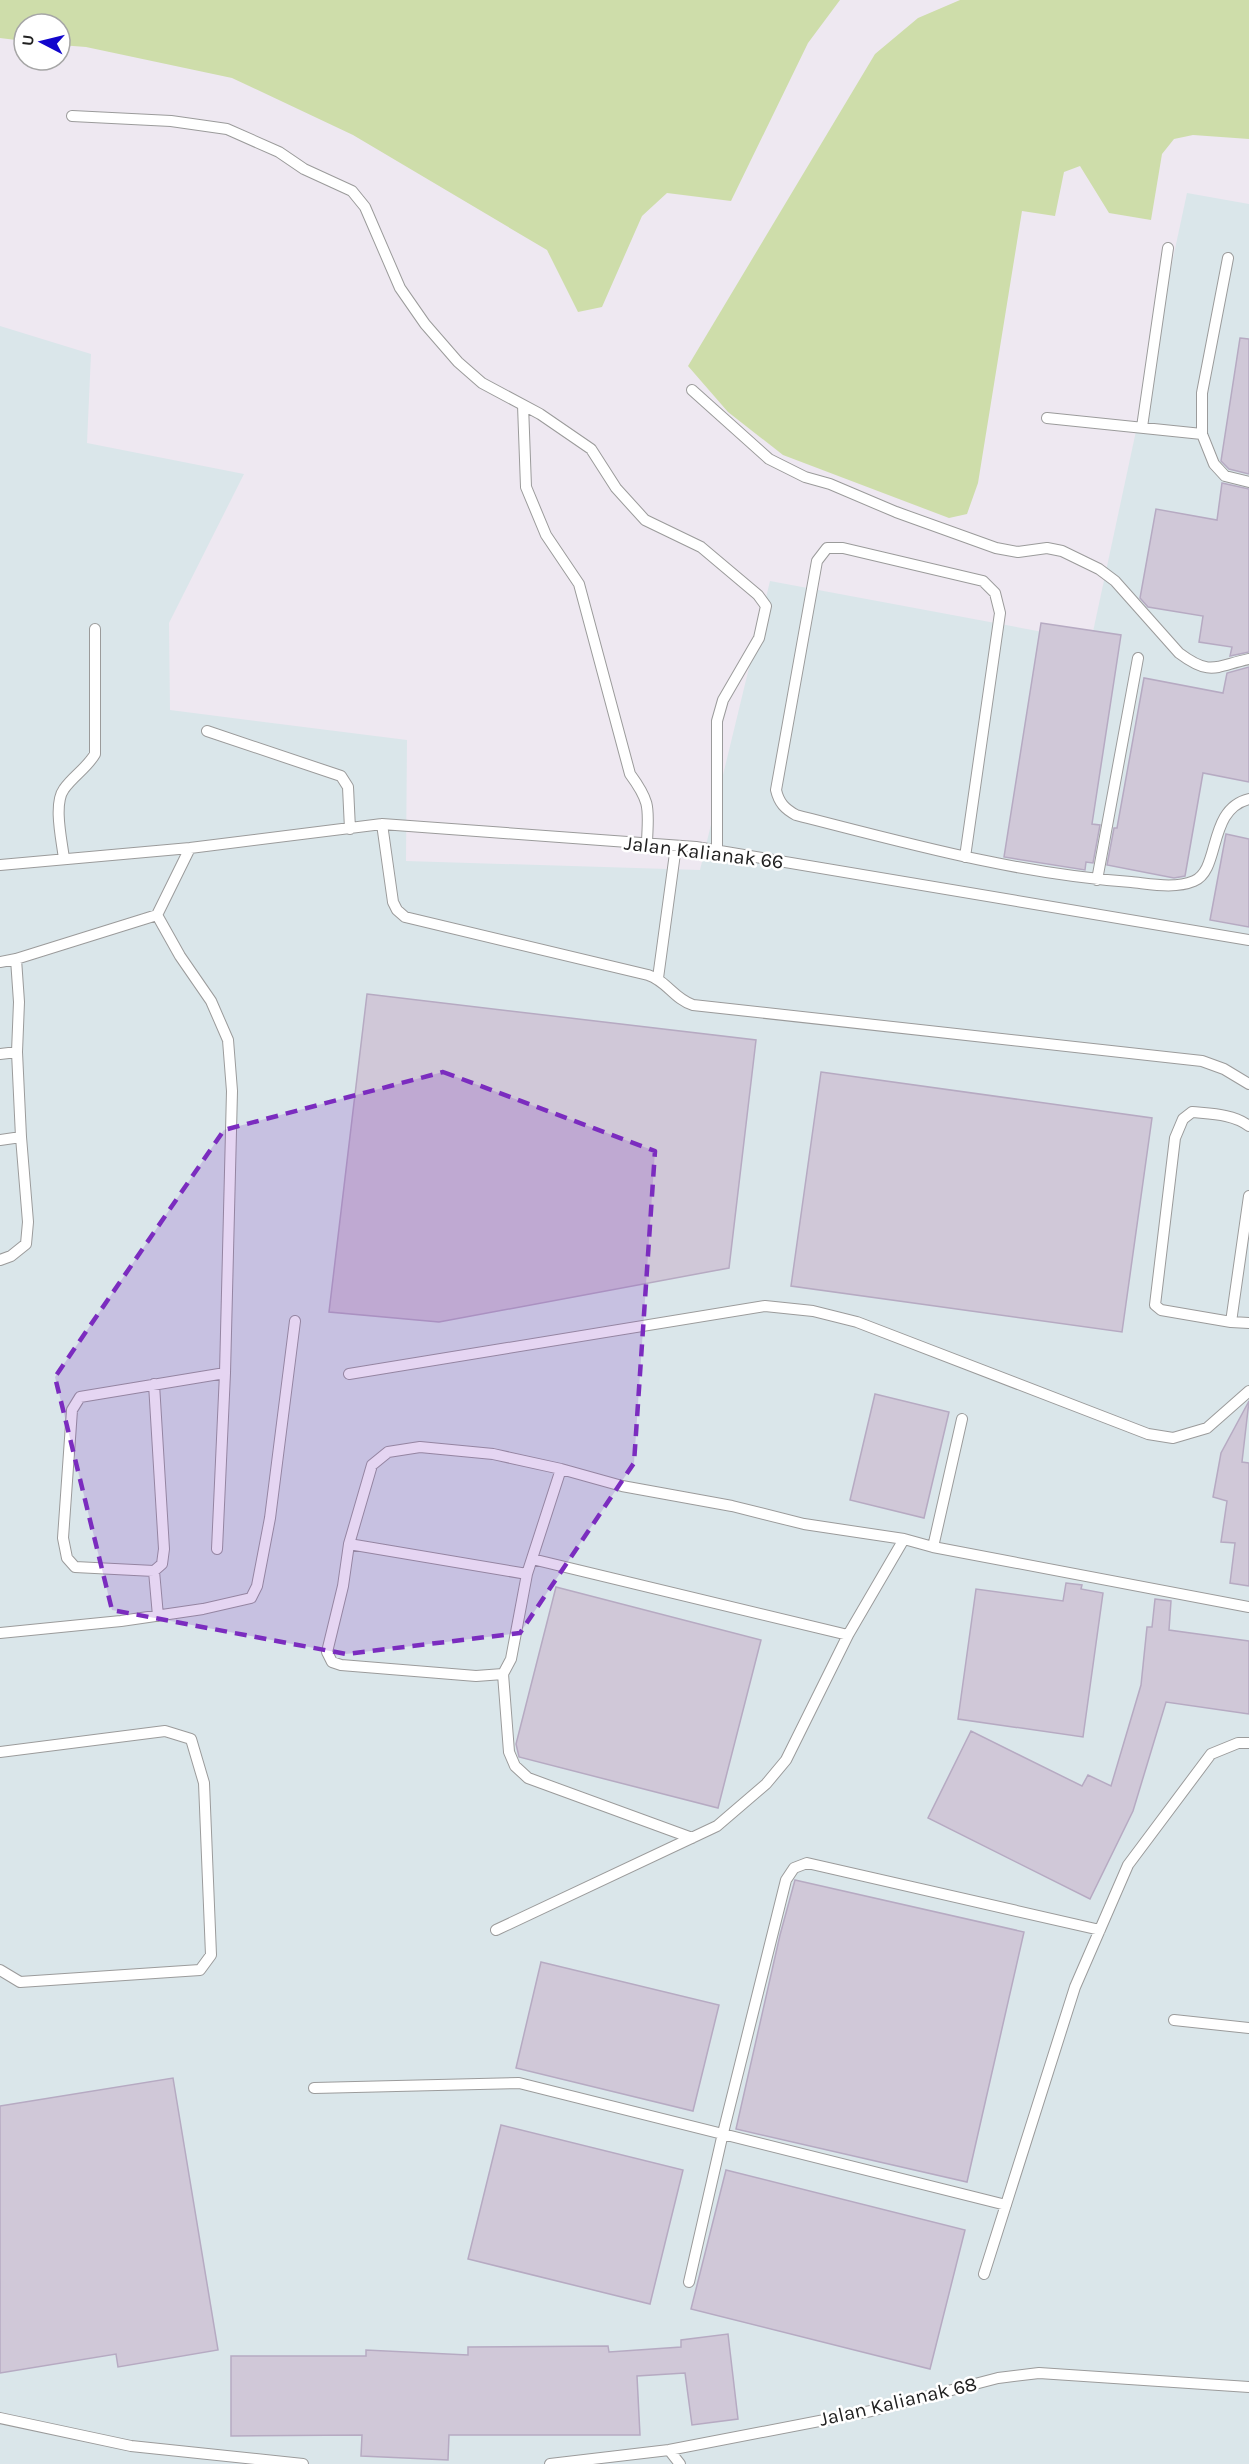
<svg xmlns="http://www.w3.org/2000/svg" width="1249" height="2464" font-family="Karla,sans-serif">
  <rect width="100%" height="100%" fill="#eee8f1"/>
  <path fill="#dae6ea" d="M1187,193L1249,204V2464H0V326L91,354L87,443L244,474L169,623L170,710L407,740L406,861L700,870L770,581L1091,641Z"/>
  <path fill="#ceddaa" d="M0,0H840L808,43L731,201L667,193L642,216L602,307L578,312L547,250L353,135L232,78L86,47L60,45V24H24V41L0,38Z
    M960,0H1249V139L1193,135L1174,139L1162,154L1151,220L1109,213L1080,166L1064,172L1055,216L1022,211L978,483L967,514L949,518L783,455L728,412L688,366L875,54L918,18Z"/>
  <path fill="#d0c8d8" stroke="#b6aac2" stroke-width="1.5" d="M1240,338L1249,339V474L1229,469L1221,461Z
    M1222,483L1249,489V652L1230,656L1232,647L1199,642L1203,616L1148,607L1140,598L1156,509L1217,520Z
    M1041,623L1121,635L1092,824L1100,825L1093,863L1086,862L1085,870L1004,857Z
    M1249,667V782L1203,773L1185,876L1174,878L1107,865L1114,828H1117L1144,678L1223,693L1227,673Z
    M1226,834L1249,839V927L1210,920Z
    M367,994L756,1040L729,1268L439,1322L329,1312Z
    M821,1072L1152,1118L1122,1332L791,1286Z
    M875,1394L949,1412L924,1518L850,1500Z
    M1249,1401L1242,1462L1249,1463V1586L1230,1583L1235,1543L1221,1542L1227,1501L1213,1497L1221,1453Z
    M1066,1583L1082,1585L1081,1589L1103,1593L1083,1737L958,1719L976,1589L1063,1601Z
    M556,1587L761,1640L718,1808L519,1757L516,1744Z
    M1155,1599L1171,1601L1169,1630L1249,1641V1714L1166,1702L1133,1811L1090,1899L928,1818L971,1731L1082,1786L1088,1775L1111,1786L1141,1685L1147,1627H1152Z
    M795,1880L1024,1932L967,2182L736,2129L780,1935Z
    M541,1962L719,2005L693,2111L516,2068Z
    M173,2078L218,2350L118,2367L116,2354L0,2373V2106Z
    M501,2125L683,2170L650,2304L468,2259Z
    M726,2170L965,2230L930,2369L691,2309Z
    M728,2334L738,2419L692,2425L685,2373L637,2376L640,2435H449L448,2460L361,2456L362,2435L231,2436V2356H366V2350L468,2355V2347L608,2346L609,2352L681,2347V2340Z"/>
  <g fill="none" stroke-linecap="round" stroke-linejoin="round">
    <g stroke="#9b9b9b" stroke-width="12">
      <path id="service" d="M72,116L171,121L227,129L279,152L304,169L352,191L365,207L400,288L425,324L458,362L482,383L540,414L591,449L616,488L645,520L701,547L758,595L766,606L759,638L723,700L717,721V851
        M1228,258L1202,393V434L1214,464L1225,476L1249,482
        M692,390L769,459L805,477L830,484L896,512L996,548L1018,552L1047,548L1062,551L1099,569L1115,581L1179,653C1211,677 1216,666 1249,659
        M523,405L526,487L546,535L579,584L630,774C652,804 648,809 647,843
        M1047,418L1202,434
        M1142,427L1168,248
        M207,731L341,776L348,787L350,829
        M382,824L393,902L397,910L405,917L648,975C667,981 674,999 693,1005L1202,1061L1224,1069L1249,1084
        M965,857L1000,613L995,593L983,581L843,548H827L817,561L776,790C779,803 785,809 796,815C906,843 1017,874 1131,882C1151,884 1175,889 1194,881C1221,870 1207,809 1249,799
        M64,859C62,841 53,804 64,789C73,776 87,768 95,754V629
        M0,865L190,848L382,824L696,847L1249,940
        M1097,880L1138,658
        M0,962L16,959L157,915
        M658,978L676,846
        M0,1054L17,1052
        M1249,1126C1233,1114 1211,1114 1192,1112L1183,1119L1175,1138L1155,1305L1161,1310L1231,1322L1249,1323
        M0,1140L21,1137
        M0,1260L11,1256L26,1244L28,1222L21,1137L17,1052L19,1002L16,959
        M1231,1322L1249,1196
        M349,1374L765,1306L813,1311L857,1322L1148,1434L1173,1438L1207,1428L1249,1391
        M154,1384L164,1549L162,1564L154,1571L75,1567L67,1558L63,1538L72,1410L80,1397L225,1373L232,1091L228,1040L211,1001L180,956L157,915L190,848
        M561,1469L527,1574L511,1659L503,1674L509,1752L515,1766L528,1778L692,1838
        M349,1544L372,1465L388,1452L420,1447L493,1454L561,1469L622,1486L732,1506L804,1524L904,1539L933,1547L1249,1607
        M933,1547L962,1419
        M217,1549L225,1373
        M532,1559L848,1635
        M154,1571L158,1616
        M0,1633L121,1621L203,1609L251,1598L257,1586L270,1518L295,1321
        M503,1674L476,1676L341,1665L332,1662L327,1652L343,1586L349,1544L527,1574
        M0,1752L165,1731L191,1739L204,1783L211,1955L200,1970L20,1982L0,1970
        M496,1930L717,1826L766,1784L786,1760L848,1635L904,1539
        M1174,2020L1249,2028
        M314,2088L519,2083L1006,2205
        M984,2274L1075,1987L1128,1865L1211,1754L1238,1743H1249
        M689,2282L723,2133L786,1880L794,1868L807,1863L1100,1930
        M0,2418L131,2446L303,2464
        M669,2450L680,2464
        M550,2464L669,2450L871,2411L998,2378L1039,2373L1249,2387"/>
    </g>
    <use href="#service" stroke="#fff" stroke-width="10"/>
  </g>
  <path fill="#7b2cbf" fill-opacity="0.2" stroke="#7b2cbf" stroke-width="4.5" stroke-dasharray="12 8" stroke-linejoin="round" d="M443,1072L655,1151L634,1463L520,1633L346,1654L112,1610L55,1377L224,1130Z"/>
  <g text-anchor="middle" stroke-width="5" stroke-linejoin="round" paint-order="stroke">
    <g font-size="20" fill="#212121" stroke="#fff">
      <text transform="translate(704 852) rotate(7)" y="7">Jalan Kalianak 66</text>
      <text transform="translate(898 2401) rotate(-13)" y="7">Jalan Kalianak 68</text>
    </g>
  </g>
  <g transform="translate(42 42) rotate(277)"><circle r="28" fill="#ffffff" stroke="#a6a6a6" stroke-width="1.5"/>
  <path d="M0-4.5L10 22L0 15L-10 22Z" fill="#1206cc"/>
  <text y="-9" font-size="16" font-weight="bold" text-anchor="middle" fill="#212121">U</text>
  </g>
</svg>
